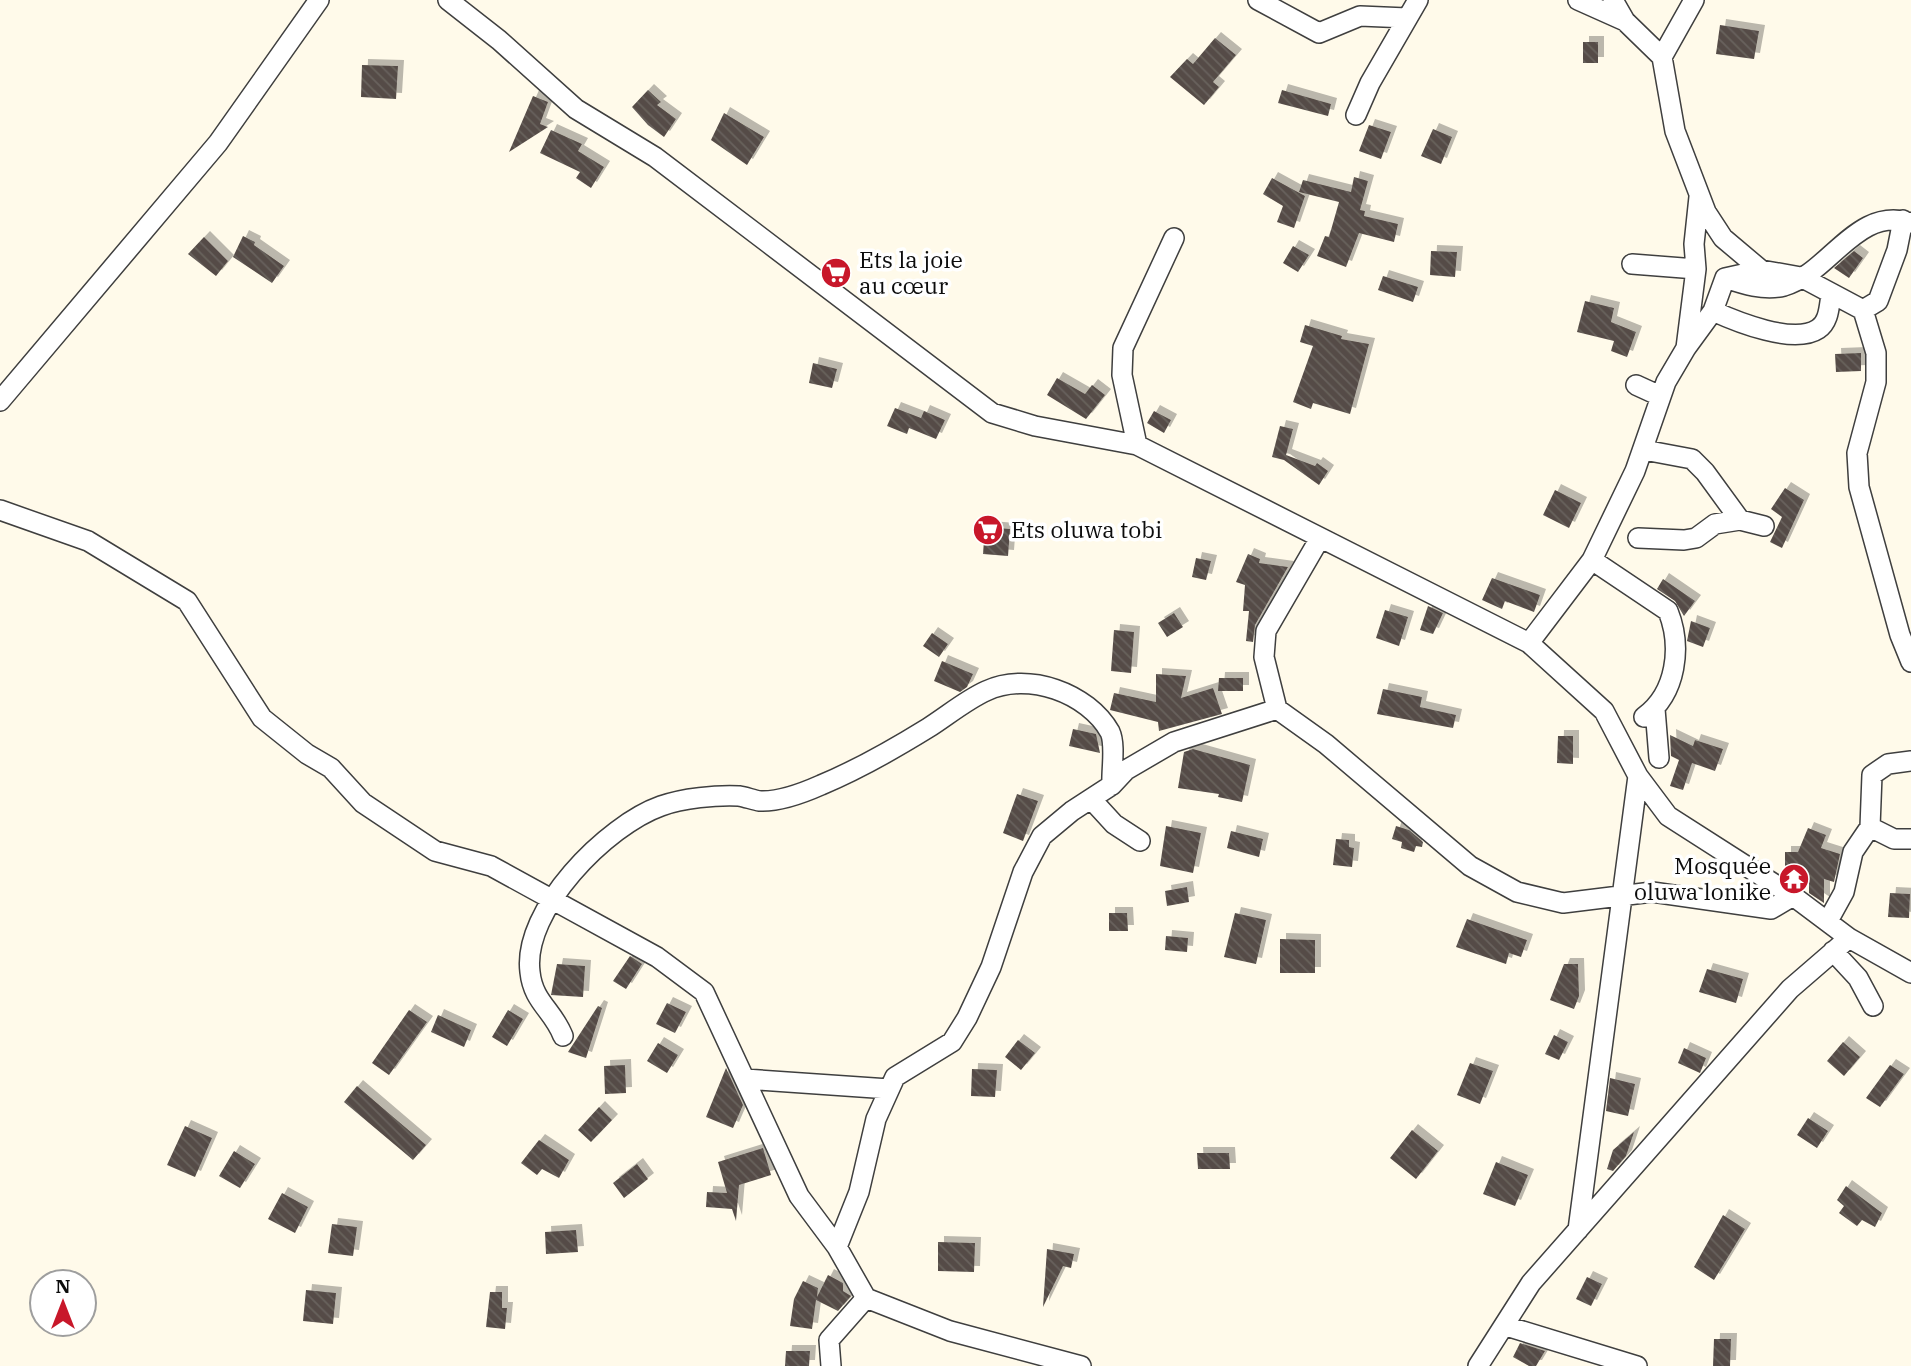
<svg xmlns="http://www.w3.org/2000/svg" width="1911" height="1366" font-family="'IBM Plex Serif',serif">
  <defs>
    <pattern id="building-back-hatch" width="6" height="6" patternUnits="userSpaceOnUse" patternTransform="scale(1.75)"><rect width="6" height="6" fill="#554c47"/><path d="M-1 5l2 2M0 0l6 6M5-1l2 2" fill="none" stroke="#68615d"/></pattern>
    <filter id="shadow"><feDropShadow dx="6" dy="-6" stdDeviation="0" flood-color="#0004"/></filter>
  </defs>
  <rect width="100%" height="100%" fill="#fffaea"/>
  <path fill="url(#building-back-hatch)" filter="url(#shadow)" d="M1720,25L1759,31L1754,59L1716,54Z
    M1215,38L1236,55L1213,82L1219,87L1204,105L1170,77L1187,59L1193,64Z
    M1583,42H1598V63H1583Z
    M362,65L398,66L396,99L361,97Z
    M648,90L661,102L657,105L676,119L664,137L648,125L632,107Z
    M1282,90L1331,104L1328,116L1278,103Z
    M533,96L548,102L540,124L548,127L509,152Z
    M724,113L764,137L747,165L711,140Z
    M1369,125L1391,132L1381,159L1359,151Z
    M1433,129L1452,137L1441,164L1421,156Z
    M551,130L582,144L578,151L604,167L591,188L576,178L580,172L540,153Z
    M1354,177L1368,181L1360,210L1365,211L1364,216L1398,224L1394,242L1359,233L1346,267L1317,256L1325,236L1329,237L1339,202L1299,192L1303,180L1351,192Z
    M1272,178L1305,196L1294,228L1277,222L1283,206L1263,194Z
    M243,236L255,242L254,245L284,266L272,283L233,257Z
    M204,237L228,261L216,276L188,254Z
    M1293,246L1309,255L1298,272L1283,263Z
    M1431,251L1457,252L1455,277L1430,275Z
    M1854,251L1863,258L1849,278L1834,268Z
    M1383,276L1418,287L1413,302L1378,290Z
    M1585,301L1614,308L1611,322L1636,332L1627,357L1611,351L1614,341L1577,332Z
    M1305,325L1342,336L1341,339L1369,344L1350,414L1313,403L1311,409L1293,402L1313,346L1300,342Z
    M1861,353V371L1836,372L1835,354Z
    M813,363L837,369L832,388L809,383Z
    M1057,378L1085,394L1092,385L1105,395L1086,419L1047,395Z
    M895,408L921,418L924,411L945,420L936,439L909,428L907,434L887,426Z
    M1154,411L1171,420L1164,433L1147,423Z
    M1280,426L1293,429L1286,455L1315,466L1317,463L1328,471L1319,485L1284,460L1272,457Z
    M1785,488L1804,500L1782,548L1770,542L1782,517L1771,509Z
    M1555,490L1581,503L1569,528L1543,515Z
    M985,527L1010,529L1008,556L983,554Z
    M1248,554L1260,559L1259,563L1288,567L1255,625L1253,642L1246,641L1249,611H1243L1245,585L1236,582Z
    M1196,558L1211,561L1206,580L1192,577Z
    M1492,578L1540,595L1534,612L1505,601L1502,609L1482,600Z
    M1663,579L1695,601L1684,616L1675,601L1657,589Z
    M1428,606L1443,613L1433,634L1420,630Z
    M1385,610L1408,617L1399,646L1376,638Z
    M1174,613L1183,627L1167,637L1158,623Z
    M1691,621L1710,628L1703,647L1687,641Z
    M1114,630L1134,632L1131,673L1111,671Z
    M932,633L948,644L939,657L923,646Z
    M942,661L973,674L967,687L960,692L934,681Z
    M1156,674L1186,676L1181,698L1213,688L1222,714L1159,731L1158,722L1110,710L1114,693L1156,702Z
    M1219,678H1243V691H1218Z
    M1383,689L1422,697L1420,707L1456,715L1453,728L1377,714Z
    M1073,729L1096,734L1100,753L1069,746Z
    M1670,735L1693,746L1695,740L1723,749L1715,771L1692,763L1683,790L1670,786L1679,760L1671,756Z
    M1558,736H1573V764L1557,763Z
    M1193,749L1250,765L1242,802L1218,797L1219,794L1178,788L1184,752Z
    M1017,794L1038,801L1023,841L1003,833Z
    M1166,826L1201,833L1193,873L1160,866Z
    M1396,826L1409,830L1423,842L1422,847L1416,846L1414,852L1401,848L1402,842L1392,839Z
    M1808,828L1826,835L1821,848L1840,854L1834,882L1824,879V903L1809,893V883L1797,884L1782,874L1781,870L1785,869V852H1798Z
    M1231,831L1263,839L1259,857L1227,848Z
    M1336,839L1349,840V847L1354,848L1352,867L1333,865Z
    M1187,887L1189,902L1167,906L1165,891Z
    M1890,893L1910,894L1909,918L1888,917Z
    M1109,913H1127L1128,931H1109Z
    M1235,913L1266,920L1256,964L1224,957Z
    M1467,919L1527,940L1521,957L1509,953L1506,964L1456,947Z
    M1166,936L1188,938L1187,952L1165,950Z
    M1280,939L1315,940V973H1280Z
    M630,956L642,964L626,989L613,981Z
    M557,964L585,966L583,997L551,995Z
    M1564,964H1578L1579,996L1574,1009L1550,1000Z
    M1707,969L1743,979L1736,1003L1699,992Z
    M667,1003L686,1012L675,1033L656,1024Z
    M598,1006L602,1008L586,1058L568,1052Z
    M409,1010L427,1022L389,1075L372,1063Z
    M508,1010L523,1019L507,1046L492,1037Z
    M438,1015L471,1030L464,1047L431,1032Z
    M1554,1035L1568,1042L1559,1060L1545,1054Z
    M1018,1040L1035,1053L1021,1070L1005,1057Z
    M1843,1042L1860,1057L1844,1076L1827,1061Z
    M658,1043L678,1055L667,1073L647,1061Z
    M1684,1048L1706,1058L1700,1073L1678,1063Z
    M1470,1063L1493,1071L1480,1104L1457,1095Z
    M625,1065L626,1093L605,1094L604,1066Z
    M1890,1065L1904,1074L1880,1107L1866,1098Z
    M726,1068L743,1105L733,1128L706,1117Z
    M972,1069L997,1070L995,1097L971,1096Z
    M1610,1078L1635,1084L1628,1116L1606,1111Z
    M357,1086L426,1145L413,1160L344,1102Z
    M599,1107L612,1120L591,1142L578,1130Z
    M1808,1118L1828,1131L1817,1148L1797,1135Z
    M185,1126L212,1138L195,1177L167,1165Z
    M1412,1130L1438,1151L1416,1179L1390,1158Z
    M1634,1132L1626,1156L1613,1171L1607,1169L1613,1150Z
    M539,1140L569,1160L559,1178L542,1169L537,1175L521,1163Z
    M763,1148L771,1175L739,1185L736,1221L732,1209L706,1207L707,1192L727,1193L718,1162Z
    M234,1151L255,1164L240,1188L219,1176Z
    M1197,1153H1229L1230,1169H1198Z
    M1496,1162L1528,1175L1515,1206L1483,1194Z
    M637,1164L648,1179L624,1198L613,1183Z
    M1846,1186L1882,1213L1875,1227L1862,1220L1857,1226L1839,1213L1844,1206L1837,1200Z
    M282,1193L308,1207L295,1233L268,1219Z
    M1723,1215L1745,1229L1714,1280L1694,1267Z
    M332,1224L357,1227L353,1256L328,1253Z
    M576,1230L578,1252L546,1254L545,1232Z
    M938,1242L975,1243L974,1272L938,1271Z
    M1047,1249L1074,1254L1071,1268L1063,1266L1043,1307Z
    M828,1275L843,1283V1291L851,1296L838,1311L816,1300L812,1329L790,1326L794,1299L803,1281L818,1288L817,1297Z
    M1587,1277L1602,1284L1591,1306L1576,1299Z
    M306,1290L336,1293L333,1324L303,1321Z
    M490,1292H502V1308H507L505,1329L486,1327Z
    M1714,1339H1731L1730,1366H1713Z
    M1520,1343L1545,1351L1536,1366H1529L1513,1357Z
    M786,1351H810L809,1366H785Z"/>
  <g fill="none" stroke-linecap="round" stroke-linejoin="round">
    <g stroke="#3f3f3f" stroke-width="22">
      <path id="minor" d="M448,0L499,40L576,109L655,157L992,413L1035,426L1137,445L1529,643L1604,711L1638,776L1668,816L1793,896L1849,938L1911,973
        M1258,0L1319,33L1360,16L1407,18
        M1578,0L1625,21
        M1613,0L1625,21L1662,57L1675,131L1706,212L1723,238L1761,270
        M1662,57L1694,0
        M1356,115L1370,83L1418,0
        M1632,264L1696,269
        M1725,278C1743,284 1764,291 1784,286C1830,273 1857,205 1911,223
        M1863,310L1878,301L1897,250L1903,220
        M1713,311C1737,322 1794,345 1818,329C1829,322 1829,307 1831,295
        M1686,348L1696,269L1694,244L1699,197
        M1636,385L1660,396
        M0,401L218,143L319,0
        M1137,445L1122,375L1123,348L1174,238
        M1644,450L1692,459L1705,472L1740,520
        M0,510L88,541L187,601L262,718L307,754L331,768L363,803L435,851L491,866L657,957L704,992L799,1196L837,1247L866,1298L950,1331L1081,1366
        M1320,538L1266,631L1264,657L1277,709L1326,744L1470,866L1517,892L1563,903L1652,892L1771,909L1793,896
        M1638,538L1684,540L1696,538L1715,524L1740,520L1764,526
        M1592,560L1668,611C1682,646 1677,693 1644,717
        M1529,643L1592,560L1635,471L1666,382L1686,348L1713,311L1725,278L1761,270L1801,277L1863,310L1876,353V382L1857,453L1859,487L1900,635L1911,662
        M1655,709L1659,758
        M1092,800L1114,824L1140,841
        M1870,827L1894,839H1911
        M1828,921L1844,892L1853,852L1870,827L1872,775L1888,764L1911,761
        M1833,951L1858,978L1873,1006
        M563,1036C553,1010 533,1002 530,972C522,910 607,825 661,806C683,798 716,795 739,796C746,797 753,800 760,801C780,802 803,793 821,785C857,770 894,749 928,728C947,716 966,700 986,691C1028,671 1088,693 1110,732C1116,745 1111,771 1112,785
        M745,1079L889,1089
        M1578,1230L1638,776
        M837,1247L859,1192L876,1119L895,1077L952,1042L967,1018L991,967L1023,872L1042,836L1072,811L1112,785L1126,770L1174,742L1277,709
        M1506,1326L1637,1366
        M831,1366L829,1340L866,1298
        M1478,1366L1531,1283L1790,989L1849,938"/>
    </g>
    <use href="#minor" stroke="#fff" stroke-width="19"/>
  </g>
  <defs>
    <g id="supermarket-disc" transform="scale(1.575)"><circle r="9.5" fill="#c8172a" stroke="#fff"/><path d="M-6-5.5h2.5l.6 2H6L4.5 2H-2.5L-4.4-4H-6ZM-1.5 3.2a1.3 1.3 0 1 0 .1 0ZM3 3.2a1.3 1.3 0 1 0 .1 0Z" fill="#fff"/></g>
    <g id="temple-disc" transform="scale(1.575)"><circle r="9.5" fill="#c8172a" stroke="#fff"/><path d="M0-6L5-2H3V0L6.5 2.5H4V6H1.5V3h-3V6H-4V2.5H-6.5L-3 0V-2H-5Z" fill="#fff"/></g>
  </defs>
  <g fill-rule="evenodd">
    <use href="#supermarket-disc" x="836" y="273"/>
    <use href="#supermarket-disc" x="988" y="530"/>
    <use href="#temple-disc" x="1794" y="879"/>
  </g>
  <g text-anchor="middle" stroke-width="7" stroke-linejoin="round" paint-order="stroke">
    <g font-size="23" fill="#0c0c0c" stroke="#fff" text-anchor="start">
      <text x="859" y="268">Ets la joie<tspan x="859" dy="26">au cœur</tspan></text>
      <text x="1011" y="538">Ets oluwa tobi</text>
      <text x="1771" y="874" text-anchor="end">Mosquée<tspan x="1771" dy="26">oluwa lonike</tspan></text>
    </g>
  </g>
  <g transform="translate(63 1303)"><circle r="33" fill="#ffffff" stroke="#9e9e9e" stroke-width="2"/>
  <path d="M0-5L12 26L0 18L-12 26Z" fill="#c8172a"/>
  <text y="-10" font-size="19" font-weight="bold" text-anchor="middle" fill="#0c0c0c">N</text>
  </g>
</svg>
